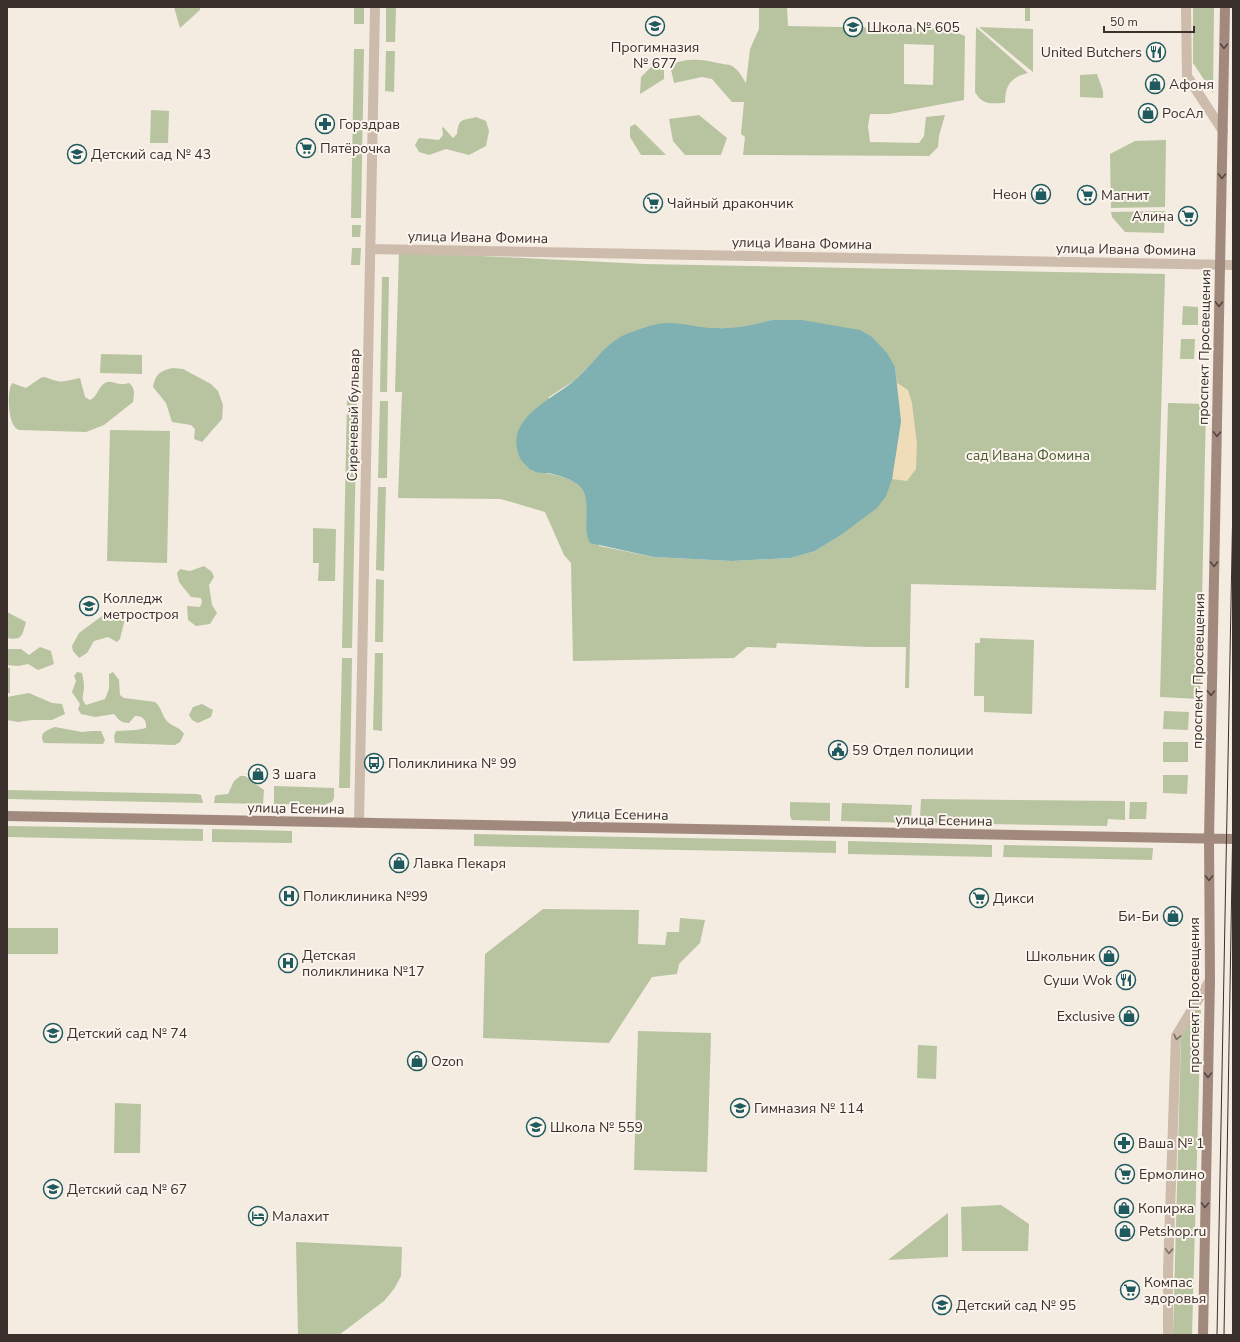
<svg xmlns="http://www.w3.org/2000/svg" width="1240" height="1342" font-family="'Nunito Sans',sans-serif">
  <rect width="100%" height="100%" fill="#f4ebe1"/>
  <path fill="#b8c4a0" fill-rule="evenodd" d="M174,7H200V10L180,28Z
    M354,7H364V24H354Z
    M386,7H396L395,42H386Z
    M759,7H787L788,26L948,29L965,36L964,100L889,114H870L868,126L870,142L919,143L924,136L926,117L945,115L939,136L938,147L929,156L743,155L745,137L741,134L744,102H732L712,79L702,77L674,83L670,65C686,58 700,59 717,63C721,64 728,64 732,66C739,70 742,77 746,83L750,49L759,29ZM904,44L934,45L933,85L904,84Z
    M1025,7H1030V21H1025Z
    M1193,7H1214L1213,93L1193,63Z
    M976,27L1028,73C1011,77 1005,85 1005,103C991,103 983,106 975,92Z
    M979,27L1033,29V72L1028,68Z
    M354,49H364L361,218H351Z
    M386,51H395L394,92L385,91Z
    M653,65L664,67V79L640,94L641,77Z
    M1097,74L1103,91V98L1080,97V75Z
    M151,110L169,111L168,143H150Z
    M699,115L727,138L721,155H685L673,141L669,119Z
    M476,117L486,121L489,131L486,146L469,155L446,149L429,155L419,152L415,145L419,138L439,140L443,135L442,128L443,127L453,138L457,134C459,118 461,121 476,117Z
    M635,124L666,155H641L630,137V127Z
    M1135,141L1166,140L1165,207L1111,208L1110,154Z
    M1165,211L1164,233L1125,232L1112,217L1111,212Z
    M352,225H361L360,237H352Z
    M352,248H361L360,265H351Z
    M399,252L645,264L1165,274L1156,590L911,584L909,688H905L906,647H869L777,643L776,648L747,647L734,658L573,661L571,563L564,555L545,512L501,499L398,498L402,392H395ZM772,320L895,367L901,421L841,535L815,551L791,558L732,561L654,557L599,546C595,531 589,495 579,486C569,476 546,473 532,471L549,397L575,380L610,345L620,337L714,328H734L754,325Z
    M382,277H389L387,392H380Z
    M1183,306L1198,307V325H1182Z
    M1181,339H1195L1194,359H1180Z
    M101,354L142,355V374L100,373Z
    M173,368L183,369L211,384L218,391L223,405L222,419L202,442L194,439L195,429L191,425L172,422L166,403L153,387C156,373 160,371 173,368Z
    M42,377C48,377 51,380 57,381C64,383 73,379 80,378L85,397L90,400C98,397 98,385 107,382C112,381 115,384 120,384C123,384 126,384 129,383C136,389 134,394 133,402L104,425L86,432L19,430C17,429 15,428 14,426C8,417 7,392 12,383L26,388Z
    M347,399H357L352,648H342Z
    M380,401H388L387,478H378Z
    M1168,403L1206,404L1200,699L1160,697Z
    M110,430L170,431L167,563L107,561Z
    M378,487H386L384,571L376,570Z
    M313,528L336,529L335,581H318L319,563H313Z
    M204,566L212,572L214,577L209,585L212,605L217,613L210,624L196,626L188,620L187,606L200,607L202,602L201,598L191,597L179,582L177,573L180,569L190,571Z
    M376,579L384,580L383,642H375Z
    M120,610L125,619L120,639L117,642L108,637L94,641L87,653L79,658L73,651L72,646L79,633L106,613Z
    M7,612L26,622C22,635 23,641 7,638Z
    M980,638L1034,640L1032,714L984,712V696H974L975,643H980Z
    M40,647L51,651L54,664L38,670L28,664L18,666L7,665V649H21L29,655Z
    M375,653H383L382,731L373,730Z
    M342,658H352L350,788H339Z
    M7,668H10V693H7Z
    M77,672L82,673C83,678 84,682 84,687C84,694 80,699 86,705L105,699L109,689V674L113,672L119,680L120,695L124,698L155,702C162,707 162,718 169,723C174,727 180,727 184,734L180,742L175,745L115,743L114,736L116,731L136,730L146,728C147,720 143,716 135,716L129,723C121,723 119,720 114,714L95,717L81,714L78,709L80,704L72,692L76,681L74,676Z
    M29,693L52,703L62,704L65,714L52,720H32L18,722L7,720V697Z
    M202,704L213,710L211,717L198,723L192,720L189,715L193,707Z
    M1164,711L1189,712L1188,730L1163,729Z
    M55,727L82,732L91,731H101L105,740L103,744L44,743C38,733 47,730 55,727Z
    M1163,742H1188V762H1163Z
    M1163,775H1188L1187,794L1163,793Z
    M240,776H245L264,790L263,804L214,803L215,796L217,795L228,794L234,781Z
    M274,786L334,788V798L332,802L324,805L274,804Z
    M7,790L197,794L201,795L203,803L7,799Z
    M921,799L1125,801V820L1108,819L1107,826L922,823L920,818Z
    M790,802L830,803V821L792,820L790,816Z
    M1130,802H1147L1146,819H1129Z
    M842,803L912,805L911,818L909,823L841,821Z
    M7,826L203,829V841L7,837Z
    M212,829L292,831V843L212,842Z
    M474,834L836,841V853L474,846Z
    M848,841L992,845V857L848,854Z
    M1004,845L1153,848L1152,860L1003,857Z
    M543,909L639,910L638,944L665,945L667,932H679L680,918L705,920L700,943L679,964L677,974L652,977L609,1043L483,1038L485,954Z
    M7,928H58V954H7Z
    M1196,1010H1201L1192,1335H1173L1181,1037Z
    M638,1031L711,1033L707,1172L634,1170Z
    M918,1045L937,1046L936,1079L917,1078Z
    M115,1103L141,1104L140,1153H114Z
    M1001,1205L1029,1224L1028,1251H962L961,1207Z
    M948,1213V1257L888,1260Z
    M296,1242L402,1247L401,1276L394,1289L384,1301L339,1335H298Z"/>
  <path fill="#efdcb8" d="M896,382L908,390L912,403L917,444L916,469L907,481L892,479L901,421Z"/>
  <path fill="#7fb0b2" d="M772,320H802L860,330L872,337L887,353L895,367L901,421L892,479L886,496L877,508L841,535L815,551L791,558L732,561L654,557L590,543C581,526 593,503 581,488C574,479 557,475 548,473C543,473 537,473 533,471C529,469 522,462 520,458C502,418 554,399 576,379C591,366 603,347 620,337C627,333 649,326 657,324C676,320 696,328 715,328C734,329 753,325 772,320Z"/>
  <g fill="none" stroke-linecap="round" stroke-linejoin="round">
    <path stroke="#cdbbac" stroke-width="10" d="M1186,7L1187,76L1223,131
      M370,249L1233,265
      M359,823L375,7
      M1168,1335V1272L1176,1036L1210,980"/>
    <path stroke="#a18a7d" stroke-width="10" d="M7,816L1233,839
      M1203,1335L1210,980L1209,839L1225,7"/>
    <path stroke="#3b302b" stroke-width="1" d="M1217,1335L1233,499
      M1224,1335L1233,816"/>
  </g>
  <defs><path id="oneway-chevron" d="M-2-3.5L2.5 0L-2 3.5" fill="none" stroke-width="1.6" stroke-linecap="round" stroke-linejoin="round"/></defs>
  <g stroke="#544640">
    <use href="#oneway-chevron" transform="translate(1224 46) rotate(91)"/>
    <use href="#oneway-chevron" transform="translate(1222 176) rotate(91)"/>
    <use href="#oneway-chevron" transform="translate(1219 304) rotate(91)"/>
    <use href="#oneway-chevron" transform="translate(1217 434) rotate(91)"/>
    <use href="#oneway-chevron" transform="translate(1214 564) rotate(91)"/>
    <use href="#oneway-chevron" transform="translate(1211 693) rotate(91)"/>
    <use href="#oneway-chevron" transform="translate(1209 878) rotate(90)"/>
    <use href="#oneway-chevron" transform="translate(1208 1075) rotate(91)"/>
    <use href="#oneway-chevron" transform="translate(1205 1205) rotate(91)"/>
  </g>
  <g stroke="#7d6f65">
    <use href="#oneway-chevron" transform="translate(1177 1037) rotate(104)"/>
    <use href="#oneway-chevron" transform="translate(1169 1251) rotate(92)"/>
  </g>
  <defs>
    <g id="school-ring" transform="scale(1)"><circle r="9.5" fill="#fbf5ee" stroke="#1f5a5e" stroke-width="1.5"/><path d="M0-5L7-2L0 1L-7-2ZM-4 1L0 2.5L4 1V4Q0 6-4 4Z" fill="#1f5a5e"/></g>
    <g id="restaurant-ring" transform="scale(1)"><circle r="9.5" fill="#fbf5ee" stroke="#1f5a5e" stroke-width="1.5"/><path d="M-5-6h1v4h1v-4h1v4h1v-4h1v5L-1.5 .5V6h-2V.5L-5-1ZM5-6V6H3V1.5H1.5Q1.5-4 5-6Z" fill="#1f5a5e"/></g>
    <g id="shop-ring" transform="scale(1)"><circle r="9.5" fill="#fbf5ee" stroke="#1f5a5e" stroke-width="1.5"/><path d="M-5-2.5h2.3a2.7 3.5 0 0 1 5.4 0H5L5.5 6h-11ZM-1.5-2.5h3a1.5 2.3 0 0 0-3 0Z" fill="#1f5a5e"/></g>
    <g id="pharmacy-ring" transform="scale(1)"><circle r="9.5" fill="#fbf5ee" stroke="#1f5a5e" stroke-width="1.5"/><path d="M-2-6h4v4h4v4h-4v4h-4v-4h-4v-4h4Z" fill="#1f5a5e"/></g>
    <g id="supermarket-ring" transform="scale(1)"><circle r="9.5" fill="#fbf5ee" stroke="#1f5a5e" stroke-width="1.5"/><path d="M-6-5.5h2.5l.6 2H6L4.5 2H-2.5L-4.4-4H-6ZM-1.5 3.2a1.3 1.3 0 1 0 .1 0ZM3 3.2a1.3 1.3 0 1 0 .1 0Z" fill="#1f5a5e"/></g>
    <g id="university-ring" transform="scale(1)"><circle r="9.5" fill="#fbf5ee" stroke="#1f5a5e" stroke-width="1.5"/><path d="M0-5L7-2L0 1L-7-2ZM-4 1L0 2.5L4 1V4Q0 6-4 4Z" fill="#1f5a5e"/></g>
    <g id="civic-ring" transform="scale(1)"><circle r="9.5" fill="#fbf5ee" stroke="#1f5a5e" stroke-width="1.5"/><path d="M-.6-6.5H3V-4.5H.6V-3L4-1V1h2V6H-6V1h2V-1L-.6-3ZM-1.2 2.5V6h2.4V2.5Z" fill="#1f5a5e"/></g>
    <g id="bus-ring" transform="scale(1)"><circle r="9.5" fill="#fbf5ee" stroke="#1f5a5e" stroke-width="1.5"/><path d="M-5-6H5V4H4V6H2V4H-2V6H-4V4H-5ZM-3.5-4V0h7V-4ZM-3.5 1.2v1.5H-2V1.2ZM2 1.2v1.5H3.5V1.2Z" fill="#1f5a5e"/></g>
    <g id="hospital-ring" transform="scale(1)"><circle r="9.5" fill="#fbf5ee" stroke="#1f5a5e" stroke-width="1.5"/><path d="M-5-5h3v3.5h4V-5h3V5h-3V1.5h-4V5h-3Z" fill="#1f5a5e"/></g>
    <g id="hotel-ring" transform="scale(1)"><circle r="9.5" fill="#fbf5ee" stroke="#1f5a5e" stroke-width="1.5"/><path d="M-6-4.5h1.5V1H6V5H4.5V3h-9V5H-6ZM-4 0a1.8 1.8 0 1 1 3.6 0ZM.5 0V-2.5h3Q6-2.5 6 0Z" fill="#1f5a5e"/></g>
  </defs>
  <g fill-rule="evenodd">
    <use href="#school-ring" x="655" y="26"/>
    <use href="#school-ring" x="853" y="27"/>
    <use href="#restaurant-ring" x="1156" y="52"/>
    <use href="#shop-ring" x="1155" y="84"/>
    <use href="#shop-ring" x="1148" y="113"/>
    <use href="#pharmacy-ring" x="325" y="124"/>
    <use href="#supermarket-ring" x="306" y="148"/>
    <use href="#school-ring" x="77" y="154"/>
    <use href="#shop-ring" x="1041" y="194"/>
    <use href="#supermarket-ring" x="1087" y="195"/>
    <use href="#supermarket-ring" x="653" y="203"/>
    <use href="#supermarket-ring" x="1188" y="216"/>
    <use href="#university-ring" x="89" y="606"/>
    <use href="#civic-ring" x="838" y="750"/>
    <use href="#bus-ring" x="374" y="763"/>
    <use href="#shop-ring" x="258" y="774"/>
    <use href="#shop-ring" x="399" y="863"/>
    <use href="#hospital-ring" x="289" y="896"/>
    <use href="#supermarket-ring" x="979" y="898"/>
    <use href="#shop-ring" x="1173" y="916"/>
    <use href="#shop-ring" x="1109" y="956"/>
    <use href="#hospital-ring" x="288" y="963"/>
    <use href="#restaurant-ring" x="1126" y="980"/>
    <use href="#shop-ring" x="1129" y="1016"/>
    <use href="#school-ring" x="53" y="1033"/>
    <use href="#shop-ring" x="417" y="1061"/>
    <use href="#school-ring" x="740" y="1108"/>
    <use href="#school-ring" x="536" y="1127"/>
    <use href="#pharmacy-ring" x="1124" y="1143"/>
    <use href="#supermarket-ring" x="1125" y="1174"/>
    <use href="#school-ring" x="53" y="1189"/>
    <use href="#shop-ring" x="1124" y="1208"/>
    <use href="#hotel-ring" x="258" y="1216"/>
    <use href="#shop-ring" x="1125" y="1231"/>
    <use href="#supermarket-ring" x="1130" y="1290"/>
    <use href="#school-ring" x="942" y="1305"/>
  </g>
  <g text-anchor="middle" stroke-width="4" stroke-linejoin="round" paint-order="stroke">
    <g font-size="14" fill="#3b302b" stroke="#fbf5ee" text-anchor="start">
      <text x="867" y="32">Школа № 605</text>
      <text x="655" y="52" text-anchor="middle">Прогимназия<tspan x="655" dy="16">№ 677</tspan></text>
      <text x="1142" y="57" text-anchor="end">United Butchers</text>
      <text x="1169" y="89">Афоня</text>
      <text x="1162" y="118">РосАл</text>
      <text x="339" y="129">Горздрав</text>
      <text x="320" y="153">Пятёрочка</text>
      <text x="91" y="159">Детский сад № 43</text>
      <text x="1027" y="199" text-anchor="end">Неон</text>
      <text x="1101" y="200">Магнит</text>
      <text x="667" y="208">Чайный дракончик</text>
      <text x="1174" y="221" text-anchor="end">Алина</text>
      <text x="103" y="603">Колледж<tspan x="103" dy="16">метростроя</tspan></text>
      <text x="852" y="755">59 Отдел полиции</text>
      <text x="388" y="768">Поликлиника № 99</text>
      <text x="272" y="779">3 шага</text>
      <text x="413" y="868">Лавка Пекаря</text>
      <text x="303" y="901">Поликлиника №99</text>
      <text x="993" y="903">Дикси</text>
      <text x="1159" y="921" text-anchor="end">Би-Би</text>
      <text x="302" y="960">Детская<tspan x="302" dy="16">поликлиника №17</tspan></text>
      <text x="1095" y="961" text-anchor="end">Школьник</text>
      <text x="1112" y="985" text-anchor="end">Суши Wok</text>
      <text x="1115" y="1021" text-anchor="end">Exclusive</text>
      <text x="67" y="1038">Детский сад № 74</text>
      <text x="431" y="1066">Ozon</text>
      <text x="754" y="1113">Гимназия № 114</text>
      <text x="550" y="1132">Школа № 559</text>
      <text x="1138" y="1148">Ваша № 1</text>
      <text x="1139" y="1179">Ермолино</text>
      <text x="67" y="1194">Детский сад № 67</text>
      <text x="1138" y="1213">Копирка</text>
      <text x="272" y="1221">Малахит</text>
      <text x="1139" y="1236">Petshop.ru</text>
      <text x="1144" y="1287">Компас<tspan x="1144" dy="16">здоровья</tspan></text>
      <text x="956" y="1310">Детский сад № 95</text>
    </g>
    <g font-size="14" fill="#3b302b" stroke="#fbf5ee">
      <text transform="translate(478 237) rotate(1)" y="5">улица Ивана Фомина</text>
      <text transform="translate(802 243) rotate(1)" y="5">улица Ивана Фомина</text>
      <text transform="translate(1126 249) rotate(1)" y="5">улица Ивана Фомина</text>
      <text transform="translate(1204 347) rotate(-89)" y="5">проспект Просвещения</text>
      <text transform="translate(353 415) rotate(-89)" y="5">Сиреневый бульвар</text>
      <text transform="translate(1198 671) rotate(-89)" y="5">проспект Просвещения</text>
      <text transform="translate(296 808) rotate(1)" y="5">улица Есенина</text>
      <text transform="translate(620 814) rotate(1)" y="5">улица Есенина</text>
      <text transform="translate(944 820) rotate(1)" y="5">улица Есенина</text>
      <text transform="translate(1194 995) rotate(-90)" y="5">проспект Просвещения</text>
    </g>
    <g font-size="14" fill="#4a5a2e" stroke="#fbf5ee">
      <text x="1028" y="460">сад Ивана Фомина</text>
    </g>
  </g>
  <rect width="1240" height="1342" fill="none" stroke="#3b302b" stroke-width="16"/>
  <path d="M1104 26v6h90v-6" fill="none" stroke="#3b302b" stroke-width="2"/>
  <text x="1110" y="26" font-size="12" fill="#3b302b" stroke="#fbf5ee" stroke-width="3" paint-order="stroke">50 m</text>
</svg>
